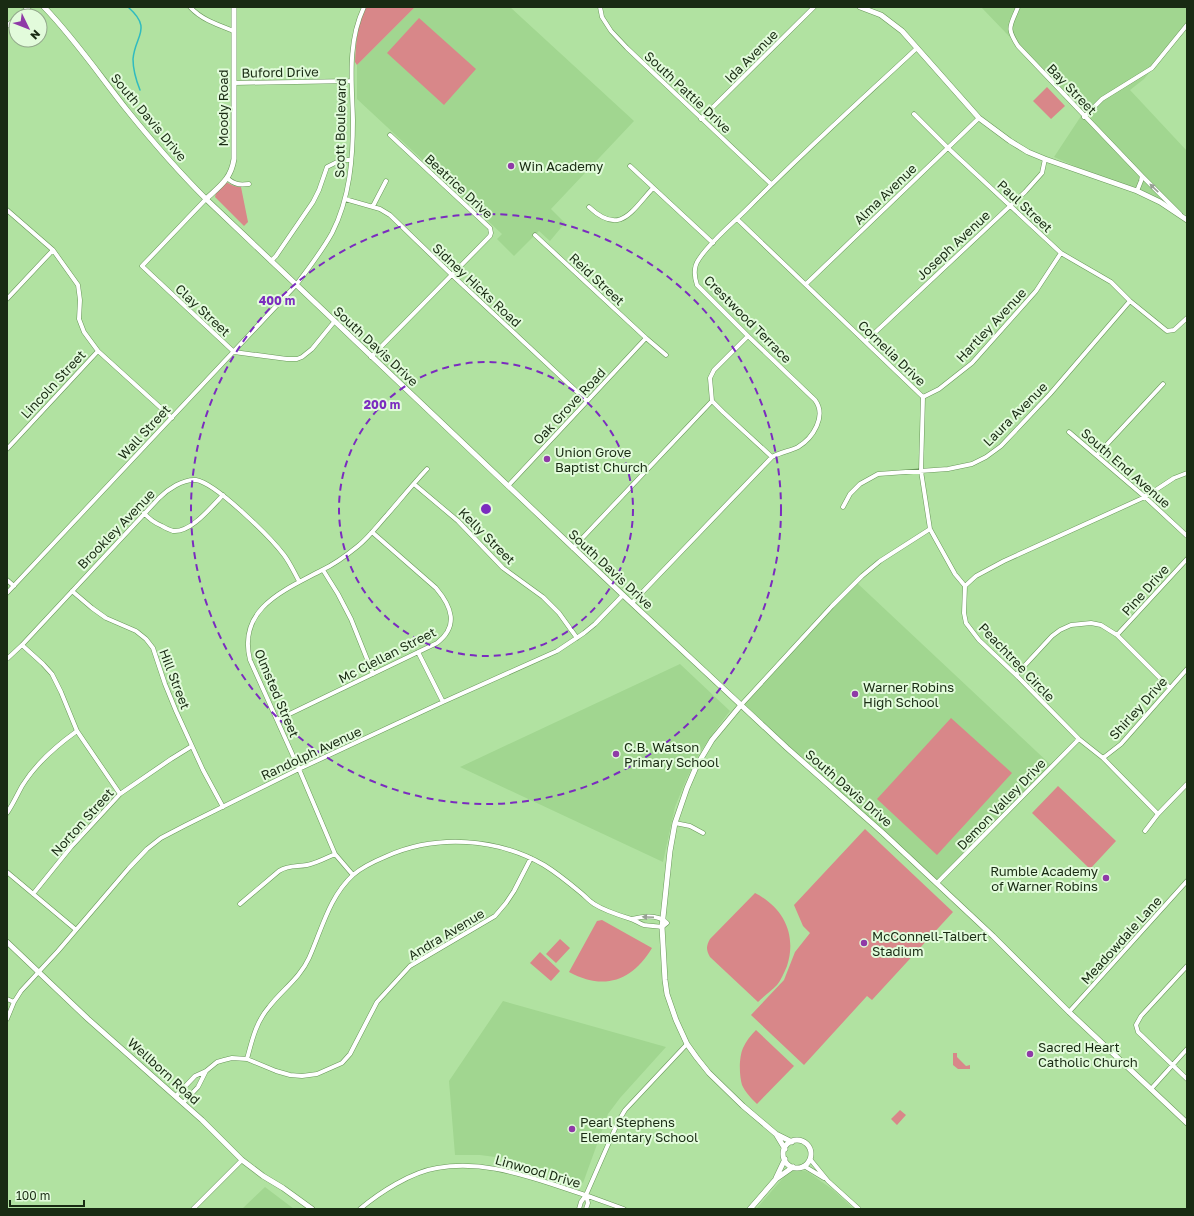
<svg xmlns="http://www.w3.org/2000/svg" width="1194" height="1216" font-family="'Golos Text',sans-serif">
  <rect width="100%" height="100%" fill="#b1e2a1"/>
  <path fill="#a1d690" d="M415,7H510L634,121L551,209L565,223L550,241L539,231L514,256L497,239L502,234L357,99V65Z
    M981,7H1187V27L1144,79L1130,90L1187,151V215L1054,157L1083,113Z
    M856,582L1052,766L937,883L741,705Z
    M680,664L730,711L714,732L699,754L686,780L675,807L663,862L460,767Z
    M503,1001L666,1047L620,1098L608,1114L583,1183L503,1158L480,1155H455L449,1081Z
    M799,1169L808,1172L832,1189L854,1209H756L790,1170Z
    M265,1187L294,1209H242Z"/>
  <path fill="#d88789" d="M365,7H415L357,65L355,62C356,43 357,24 365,7Z
    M419,18L476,69L444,105L387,53Z
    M1047,87L1065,106L1051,119L1033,101Z
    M226,182L234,186L241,187L248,222L244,226L215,197L216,193Z
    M951,718L1012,773L937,855L877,799Z
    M1058,786L1116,841L1090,869L1032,813Z
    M865,829L953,912L872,1000L867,996L804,1065L751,1015L784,980L795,952L810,933L803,926L794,905Z
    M755,893C784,908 797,935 787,966C784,973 781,980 777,985C771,991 764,996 758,1002L710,957C706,950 706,946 710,939Z
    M602,920L652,948C632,981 604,991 569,972L597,921Z
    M560,939L570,948L556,963L546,954Z
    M540,952L560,971L551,981L530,963Z
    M756,1030L794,1066L757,1104C752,1099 745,1092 742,1085C739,1075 739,1057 743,1048C746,1041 751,1035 756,1030Z
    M953,1053H957V1057L966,1066L970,1065V1069H958L953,1065Z
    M900,1110L906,1115L897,1125L891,1119Z"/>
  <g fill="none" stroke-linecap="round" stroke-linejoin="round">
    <path stroke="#30bbbf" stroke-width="1.5" d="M128,7C153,29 135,35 133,59C133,69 136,80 140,90"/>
    <g stroke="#69975a" stroke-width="5">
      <path id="minor" d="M190,7C202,20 218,25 234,31
        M600,7L602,17L611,31L627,48L771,184
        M1018,7C1010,27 1006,27 1018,46L1142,176L1141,181L1137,191
        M18,16L29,7
        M7,26L16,18
        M234,83L351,81
        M914,114L948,148L1061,253L1111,282L1130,301L1167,331L1174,330L1187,318
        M1084,117L1102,99L1152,68L1187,25
        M701,119L814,7
        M630,166L713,243
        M1142,176L1180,214
        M227,178C235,185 240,185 249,184
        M206,199L142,266L234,352L287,359H297L302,357L312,349L334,322
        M345,199L380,209L390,215L452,275L587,401
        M373,206L386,181
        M589,207C620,236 631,212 653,188
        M7,210L53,250L78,285L80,300L79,319L84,332L98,351L172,418
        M737,219L923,397L921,471L930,529L955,574L965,586
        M535,235L646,338L666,355
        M271,261L276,256L313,202L319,190L327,167L341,160H351
        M806,284L979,118
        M7,299L53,250
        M748,336L714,370L710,378L712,401L723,412L772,457
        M866,341L1025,192L1042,173L1045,159
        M371,357L490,236L491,233L490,228L390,135
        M923,397L939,389L972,363L1036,291L1061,253
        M1069,432L1145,497L1187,536
        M7,449L98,351
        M1097,455L1163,384
        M1187,473L1174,478L1145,497L1004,561L976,576L965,586L964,613L966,623L979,640L1016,675L1079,739L1103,758L1158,814L1187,784
        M414,484L458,521L503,568L543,597L559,613L577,638
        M508,486L646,338
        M843,507L850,494L860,484L878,474L948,469L972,464L986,457L1001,446L1050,394L1130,301
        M144,513C149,519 155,523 162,526C165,528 170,530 173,531C191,533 212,506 223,495
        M573,548L712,401
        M323,570L338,594L351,619L373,674
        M7,580L14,586
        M72,591L92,608L106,618L136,631L146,639L153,648L165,684L176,711L203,770L223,807
        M7,593L296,285C309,268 322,251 332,233C350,198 353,158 353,120C352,82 347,43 364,7
        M632,603L772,457C781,452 790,451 798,447C813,438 827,416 815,400L748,336L697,285C694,276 693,267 699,259C710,242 732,224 747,209C802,153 860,101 917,48
        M1117,635L1187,559
        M22,645L43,664L52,674L61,692L77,731L120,794
        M418,652L443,702
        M7,659L22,645L159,498C168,489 183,479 196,480C216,483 271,538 284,555C290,563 294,572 299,581
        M1016,675L1052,636L1060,630L1071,625L1091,623L1101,625L1117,635L1170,688
        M741,705L832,606L862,576L880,561L930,529
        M277,720L437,643C459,626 452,607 436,588L372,532
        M1103,758L1121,744L1187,669
        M7,813C13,804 17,795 22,786C36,763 56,746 77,731
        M675,823L690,826L703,833
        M1145,831L1158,814
        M7,872L75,929
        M353,875L335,854L299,769L250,660C237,608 285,590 322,570C335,564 347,555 358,546C369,537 377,526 387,515C400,500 413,484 427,469
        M937,883L1079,739
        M33,894L71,847L120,794L171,759L192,746
        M240,904L279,871C289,865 297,867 307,865C317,863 326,858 335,854
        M1187,966L1141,1016L1136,1025L1138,1032L1187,1079
        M7,999L14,1002
        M1069,1012L1187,881
        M7,1019L14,1002L21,991L58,951L129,868L147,849L161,838L186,825L299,769L443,702L557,651L584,633L595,624L623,595
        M247,1059C252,1040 256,1022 269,1007C282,990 300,978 309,958C322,929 329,897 353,875C362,867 375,861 387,856C437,834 497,838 544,865C557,873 568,882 580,892C585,896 589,901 594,904C605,911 618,915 631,919C635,920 640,924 644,925C650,926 656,926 662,927L667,923C658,914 643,916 632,919
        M1151,1089L1187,1049
        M176,1096L195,1076L206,1071L217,1062L224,1060L232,1058L247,1059L276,1071L290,1075L302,1076L317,1074L342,1063L350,1054L377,1002L410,966L495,916L506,903L514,891L531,858
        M183,1103L198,1087L206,1071
        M810,1159L828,1181L859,1209
        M804,1166L824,1178
        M193,1209L242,1160
        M360,1209C379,1193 411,1172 437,1168C478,1161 514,1172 552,1184C577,1192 600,1200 624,1209
        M579,1209L581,1202L586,1195L618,1122L625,1110L687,1044
        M586,1209L588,1203L586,1195"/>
    </g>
    <g stroke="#69975a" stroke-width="6">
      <path id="tertiary" d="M44,7C75,39 100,76 127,110C152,141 178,171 206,199L623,595L787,748L883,833L993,936L1069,1012L1187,1123
        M860,7L881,15L902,31L979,118L1010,141L1028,152L1045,159L1137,191L1160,202L1187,220
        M206,199C220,186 231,179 234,159V7
        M741,705L712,740L696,767L687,788L675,823L670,851L662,927L665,980L667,994L676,1020L687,1044L697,1058L709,1073L743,1106L776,1134L792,1142
        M7,942L88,1019L202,1120L242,1160L263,1176L283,1188L312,1209
        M776,1134L785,1149
        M783 1154a14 14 0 1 1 28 0a14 14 0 1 1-28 0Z
        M776,1178L785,1159
        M750,1209L776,1179L793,1167"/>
    </g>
    <use href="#minor" stroke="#fff" stroke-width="4"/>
    <use href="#tertiary" stroke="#fff" stroke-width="5"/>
  </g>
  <defs><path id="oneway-solid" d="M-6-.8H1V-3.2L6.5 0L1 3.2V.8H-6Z"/></defs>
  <g fill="#98a095">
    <use href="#oneway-solid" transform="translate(1154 188) rotate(-136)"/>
    <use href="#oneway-solid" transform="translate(648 917) rotate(-178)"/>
  </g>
  <g fill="none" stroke="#7b2cbf" stroke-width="2" stroke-dasharray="7 5">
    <circle cx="486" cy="509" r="147"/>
    <circle cx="486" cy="509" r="295"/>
  </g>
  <g fill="#8f3aa7" stroke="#e2fbdb" stroke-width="1.5">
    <circle cx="511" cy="166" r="4"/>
    <circle cx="547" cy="459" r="4"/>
    <circle cx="855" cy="694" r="4"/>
    <circle cx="616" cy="754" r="4"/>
    <circle cx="1106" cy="878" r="4"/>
    <circle cx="864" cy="943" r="4"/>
    <circle cx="1030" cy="1054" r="4"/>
    <circle cx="572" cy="1129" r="4"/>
  </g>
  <g text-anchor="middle" stroke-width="4" stroke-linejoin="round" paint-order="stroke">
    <g font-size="13" fill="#192b13" stroke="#e2fbdb">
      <text transform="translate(751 56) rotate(-45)" y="5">Ida Avenue</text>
      <text transform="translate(280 72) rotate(-1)" y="5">Buford Drive</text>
      <text transform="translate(1072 89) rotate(46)" y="5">Bay Street</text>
      <text transform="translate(688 92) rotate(43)" y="5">South Pattie Drive</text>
      <text transform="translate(223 108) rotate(-90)" y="5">Moody Road</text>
      <text transform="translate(149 117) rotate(50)" y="5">South Davis Drive</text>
      <text transform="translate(340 128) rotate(-89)" y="5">Scott Boulevard</text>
      <text transform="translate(459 186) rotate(43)" y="5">Beatrice Drive</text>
      <text transform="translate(885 194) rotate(-44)" y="5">Alma Avenue</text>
      <text transform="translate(1025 206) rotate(43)" y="5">Paul Street</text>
      <text transform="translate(953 245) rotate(-43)" y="5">Joseph Avenue</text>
      <text transform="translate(597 279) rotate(43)" y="5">Reid Street</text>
      <text transform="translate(477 285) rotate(43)" y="5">Sidney Hicks Road</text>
      <text transform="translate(203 310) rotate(43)" y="5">Clay Street</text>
      <text transform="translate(748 319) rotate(45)" y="5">Crestwood Terrace</text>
      <text transform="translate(991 325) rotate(-47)" y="5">Hartley Avenue</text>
      <text transform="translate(376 346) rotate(43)" y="5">South Davis Drive</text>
      <text transform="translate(892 353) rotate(44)" y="5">Cornelia Drive</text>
      <text transform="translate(53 384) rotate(-47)" y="5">Lincoln Street</text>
      <text transform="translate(569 406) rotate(-47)" y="5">Oak Grove Road</text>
      <text transform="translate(1015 414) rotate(-45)" y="5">Laura Avenue</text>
      <text transform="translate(144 432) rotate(-47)" y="5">Wall Street</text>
      <text transform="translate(1126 468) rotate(41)" y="5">South End Avenue</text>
      <text transform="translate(116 529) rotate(-46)" y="5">Brookley Avenue</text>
      <text transform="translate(487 536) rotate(45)" y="5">Kelly Street</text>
      <text transform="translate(611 569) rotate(43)" y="5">South Davis Drive</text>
      <text transform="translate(1145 590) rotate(-48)" y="5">Pine Drive</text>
      <text transform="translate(387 655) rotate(-27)" y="5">Mc Clellan Street</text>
      <text transform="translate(1017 662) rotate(46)" y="5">Peachtree Circle</text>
      <text transform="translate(175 679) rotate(69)" y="5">Hill Street</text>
      <text transform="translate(277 693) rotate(67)" y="5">Olmsted Street</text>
      <text transform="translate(1138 708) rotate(-48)" y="5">Shirley Drive</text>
      <text transform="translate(311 753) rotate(-25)" y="5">Randolph Avenue</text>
      <text transform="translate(849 788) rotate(41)" y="5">South Davis Drive</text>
      <text transform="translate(1001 804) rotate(-46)" y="5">Demon Valley Drive</text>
      <text transform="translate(82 822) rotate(-48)" y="5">Norton Street</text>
      <text transform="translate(446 934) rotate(-31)" y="5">Andra Avenue</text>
      <text transform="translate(1121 940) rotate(-48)" y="5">Meadowdale Lane</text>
      <text transform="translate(164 1071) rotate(42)" y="5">Wellborn Road</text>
      <text transform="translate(538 1171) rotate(16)" y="5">Linwood Drive</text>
    </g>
    <g font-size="13" fill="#192b13" stroke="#e2fbdb" text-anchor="start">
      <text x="519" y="171">Win Academy</text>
      <text x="555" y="457">Union Grove<tspan x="555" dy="15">Baptist Church</tspan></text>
      <text x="863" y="692">Warner Robins<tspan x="863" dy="15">High School</tspan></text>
      <text x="624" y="752">C.B. Watson<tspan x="624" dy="15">Primary School</tspan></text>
      <text x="1098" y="876" text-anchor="end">Rumble Academy<tspan x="1098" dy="15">of Warner Robins</tspan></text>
      <text x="872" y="941">McConnell-Talbert<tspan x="872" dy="15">Stadium</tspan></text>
      <text x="1038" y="1052">Sacred Heart<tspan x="1038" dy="15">Catholic Church</tspan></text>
      <text x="580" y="1127">Pearl Stephens<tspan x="580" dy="15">Elementary School</tspan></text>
    </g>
  </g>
  <circle cx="486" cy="509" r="6" fill="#7b2cbf" stroke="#e2fbdb" stroke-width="2"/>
  <g font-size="12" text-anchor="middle" font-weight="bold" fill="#7b2cbf" stroke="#e2fbdb" stroke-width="4" stroke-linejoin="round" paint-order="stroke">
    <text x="277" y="305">400 m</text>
    <text x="382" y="409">200 m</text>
  </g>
  <rect width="1194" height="1216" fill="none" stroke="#192b13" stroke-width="16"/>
  <g transform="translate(28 28) rotate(133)"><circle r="19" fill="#e2fbdb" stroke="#92a88b"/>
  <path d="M0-3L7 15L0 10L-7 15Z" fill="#8f3aa7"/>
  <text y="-6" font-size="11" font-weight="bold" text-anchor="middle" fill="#192b13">N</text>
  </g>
  <path d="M10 1200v6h74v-6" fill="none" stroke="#192b13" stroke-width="2"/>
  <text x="16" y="1200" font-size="12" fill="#192b13" stroke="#e2fbdb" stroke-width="3" paint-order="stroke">100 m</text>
</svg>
